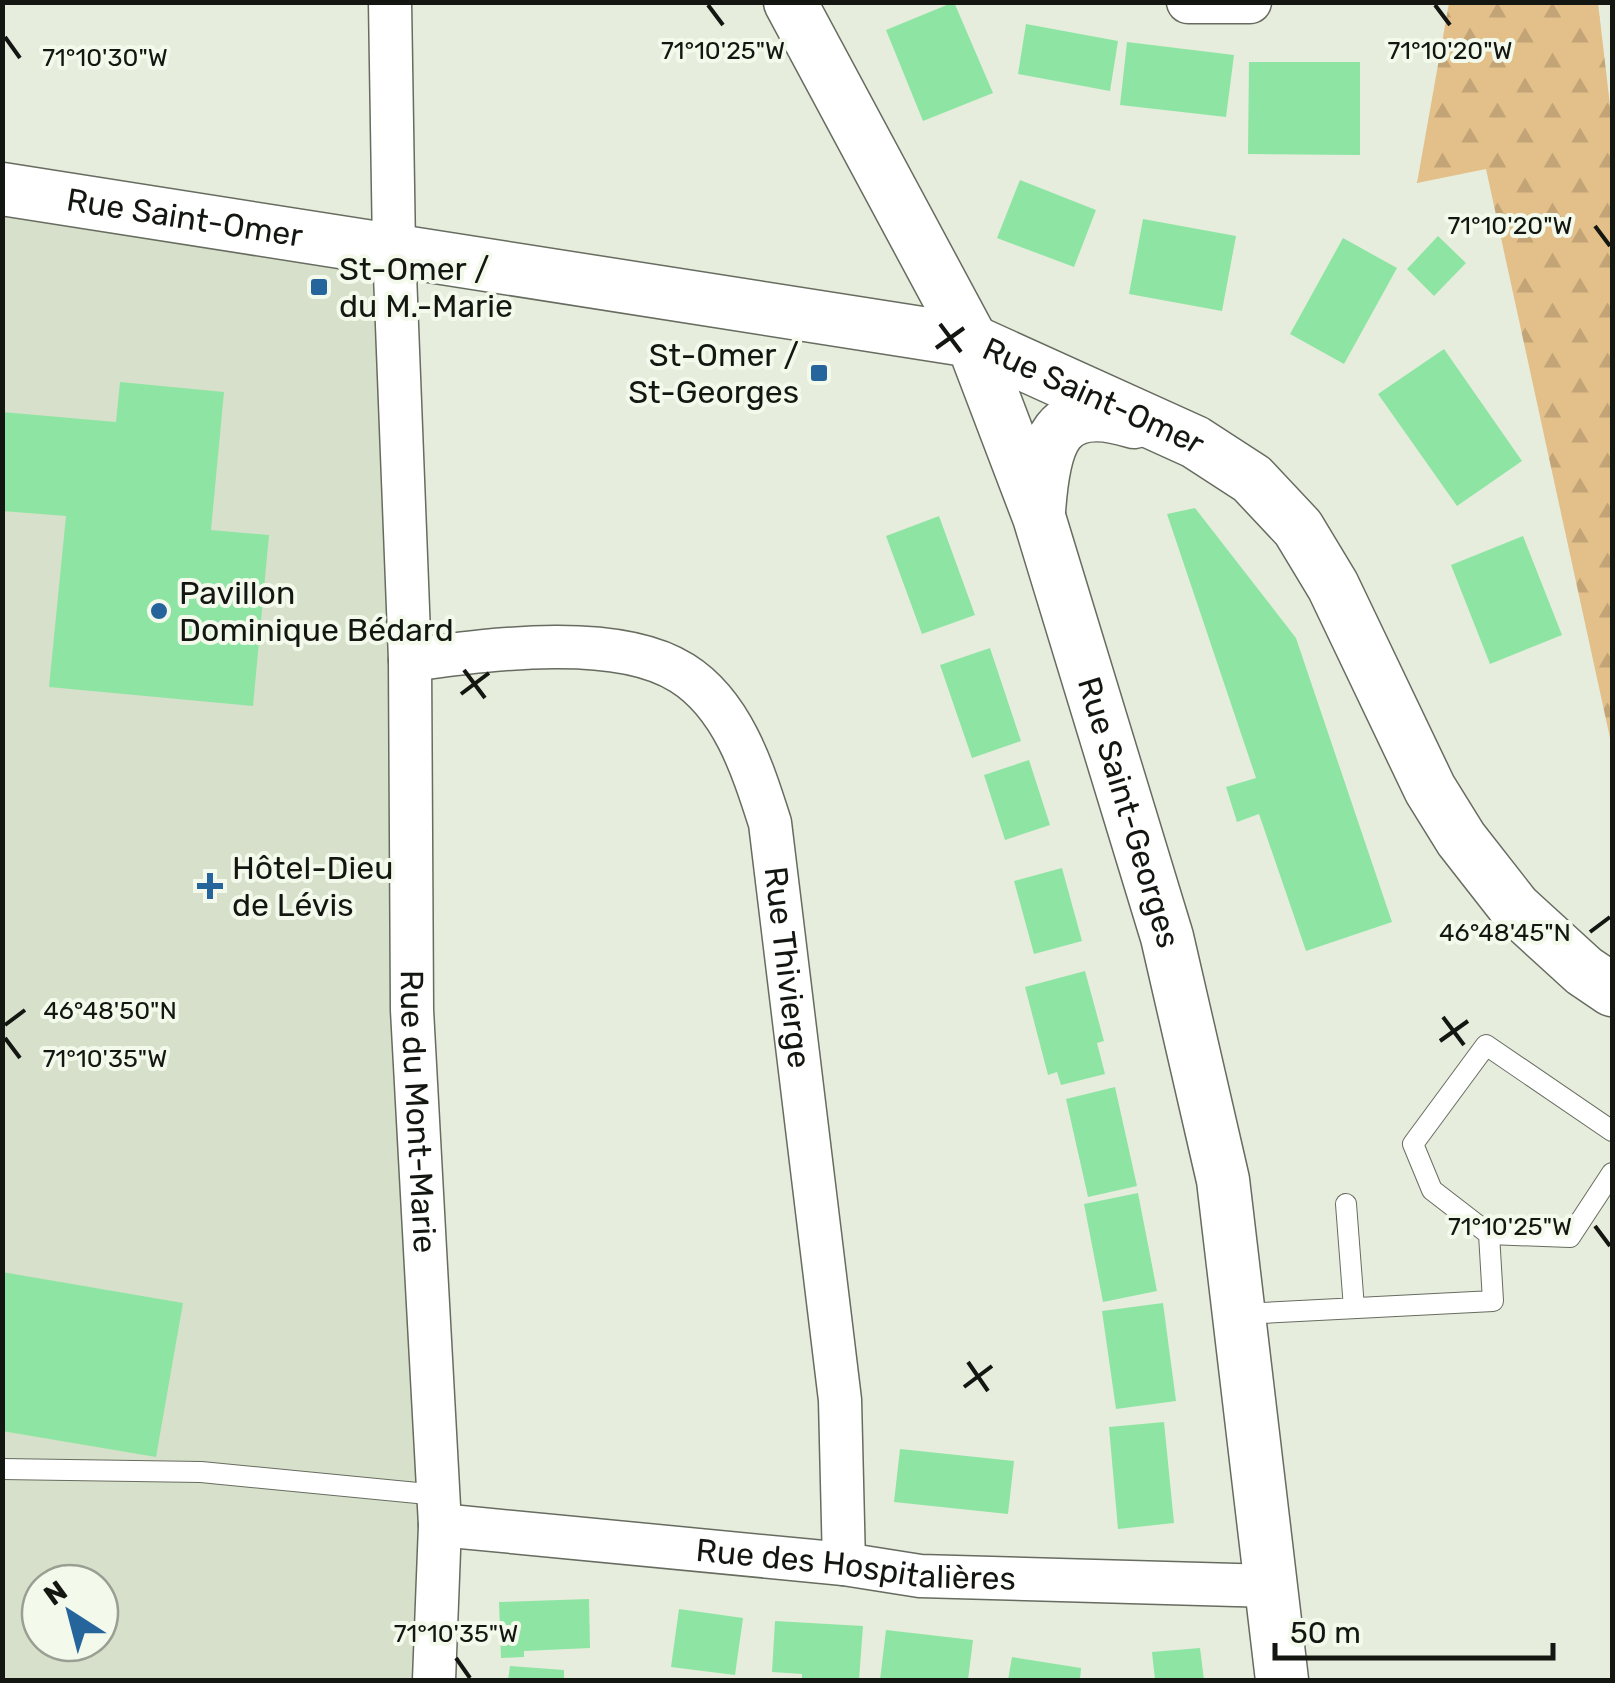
<svg xmlns="http://www.w3.org/2000/svg" width="1615" height="1683" font-family="Rubik,sans-serif">
  <defs>
    <pattern id="forest-firs" width="22" height="20" patternUnits="userSpaceOnUse" patternTransform="scale(2.5)"><rect width="22" height="20" fill="#e3c08a"/><path d="M5 1l3.5 6h-7zM16 11l3.5 6h-7z" fill="#c2a476"/></pattern>
  </defs>
  <rect width="100%" height="100%" fill="#e6eddd"/>
  <path fill="#d7e0ca" fill-rule="evenodd" d="M2,184L394,248L434,1680H3ZM40,1583H100V1643H40Z"/>
  <path fill="url(#forest-firs)" d="M1449,3H1598L1612,122V747L1486,169L1417,183Z"/>
  <path fill="#8ee5a3" d="M954,2L993,93L923,121L886,30Z
    M1026,24L1118,41L1110,91L1018,74Z
    M1127,42L1234,55L1226,117L1120,105Z
    M1249,62H1360V155L1248,154Z
    M1020,180L1096,210L1074,267L997,238Z
    M1143,219L1236,236L1222,311L1129,294Z
    M1438,236L1466,263L1434,296L1407,269Z
    M1343,238L1397,268L1344,364L1290,334Z
    M1444,349L1522,461L1457,506L1378,394Z
    M120,382L224,392L211,530L269,535L253,706L49,687L66,516L2,511V412L116,422Z
    M1195,508L1296,638L1392,922L1306,951L1259,814L1237,822L1226,787L1256,778L1167,514Z
    M939,516L975,615L922,634L886,536Z
    M1523,536L1562,635L1490,664L1451,565Z
    M990,648L1021,741L972,758L940,665Z
    M1029,760L1050,825L1005,840L984,775Z
    M1062,868L1082,941L1034,954L1014,881Z
    M1085,971L1104,1041L1097,1043L1105,1074L1061,1085L1057,1072L1048,1075L1025,987Z
    M1115,1087L1137,1186L1088,1197L1066,1099Z
    M1138,1193L1157,1291L1103,1302L1084,1204Z
    M2,1272L183,1303L156,1457L2,1431Z
    M1163,1303L1176,1401L1116,1409L1102,1311Z
    M1164,1422L1174,1523L1118,1529L1109,1427Z
    M900,1449L1014,1461L1008,1514L894,1502Z
    M589,1599L590,1648L524,1651V1657L501,1658L499,1602Z
    M679,1609L743,1618L735,1675L671,1667Z
    M775,1621L863,1626L859,1680H802V1674L772,1672Z
    M886,1630L973,1640L968,1680H880Z
    M1200,1648L1204,1680H1155L1152,1652Z
    M1012,1657L1081,1668L1080,1680H1008Z
    M510,1666L564,1670V1680H508Z"/>
  <g fill="none" stroke-linecap="round" stroke-linejoin="round">
    <g stroke="#666c5f" stroke-width="22">
      <path id="service" d="M1346,1204L1354,1308
        M1489,1234L1432,1190L1413,1144L1486,1045L1612,1131
        M1241,1314L1493,1301L1489,1234L1570,1237L1612,1173
        M2,1469L201,1472L438,1495"/>
    </g>
    <g stroke="#666c5f" stroke-width="45">
      <g id="minor">
        <path id="s1" d="M390,2L394,248L410,660L412,1010L440,1525L434,1680"/>
        <path d="M1188,2H1250"/>
        <path id="s2" d="M410,660C486,650 616,631 682,673C733,705 753,770 770,823L840,1400L844,1564"/>
        <path id="s3" d="M440,1525L844,1564L920,1576L1271,1586"/>
      </g>
    </g>
    <g stroke="#666c5f" stroke-width="55">
      <g id="tertiary">
        <path id="s4" d="M790,2L972,341L1039,517L1167,937L1223,1180L1282,1680"/>
        <path id="s5" d="M2,189L972,341L1195,442L1252,479L1298,528L1333,586L1430,789L1461,839L1515,908L1584,971L1612,990"/>
        <path d="M1039,511C1044,443 1054,397 1134,422"/>
      </g>
    </g>
    <use href="#service" stroke="#fff" stroke-width="20"/>
    <use href="#minor" stroke="#fff" stroke-width="42"/>
    <use href="#tertiary" stroke="#fff" stroke-width="52"/>
  </g>
  <path fill="none" stroke="#141711" stroke-width="4" d="M708,5L723,25M1435,5L1450,25M5,37L20,58M1595,226L1610,246M940,324L961,352M936,348L964,328M464,670L485,698M461,694L489,673M1590,932L1610,917M1443,1017L1464,1045M5,1025L25,1010M5,1038L20,1058M1440,1041L1468,1021M1595,1226L1610,1246M968,1362L988,1391M964,1387L992,1366M456,1658L470,1678"/>
  <g fill="#26659b" stroke="#f3faeb" stroke-width="4">
    <rect x="309" y="277" width="20" height="20" rx="5"/>
    <rect x="809" y="363" width="20" height="20" rx="5"/>
    <circle cx="159" cy="611" r="10"/>
    <path d="M205 871h10v10h10v10h-10v10h-10v-10h-10v-10h10z"/>
  </g>
  <g text-anchor="middle" stroke-width="8" stroke-linejoin="round" paint-order="stroke">
    <g font-size="32" fill="#141711" stroke="#f3faeb">
      <text dy="11" stroke="none"><textPath href="#s5" startOffset="185">Rue Saint-Omer</textPath></text>
      <text dy="11" stroke="none"><textPath href="#s5" startOffset="1115">Rue Saint-Omer</textPath></text>
      <text dy="11" stroke="none"><textPath href="#s4" startOffset="882">Rue Saint-Georges</textPath></text>
      <text dy="11" stroke="none"><textPath href="#s2" startOffset="600">Rue Thivierge</textPath></text>
      <text dy="11" stroke="none"><textPath href="#s1" startOffset="1110">Rue du Mont-Marie</textPath></text>
      <text dy="11" stroke="none"><textPath href="#s3" startOffset="418">Rue des Hospitalières</textPath></text>
    </g>
    <g font-size="32" fill="#141711" stroke="#f3faeb" text-anchor="start">
      <text x="339" y="280">St-Omer /<tspan x="339" dy="37">du M.-Marie</tspan></text>
      <text x="799" y="366" text-anchor="end">St-Omer /<tspan x="799" dy="37">St-Georges</tspan></text>
      <text x="179" y="604">Pavillon<tspan x="179" dy="37">Dominique Bédard</tspan></text>
      <text x="232" y="879">Hôtel-Dieu<tspan x="232" dy="37">de Lévis</tspan></text>
    </g>
  </g>
  <g font-size="25" text-anchor="middle" fill="#141711" stroke="#f3faeb" stroke-width="8" stroke-linejoin="round" paint-order="stroke">
    <text x="723" y="59">71°10'25"W</text>
    <text x="1450" y="59">71°10'20"W</text>
    <text x="105" y="66">71°10'30"W</text>
    <text x="1510" y="234">71°10'20"W</text>
    <text x="1505" y="941">46°48'45"N</text>
    <text x="110" y="1019">46°48'50"N</text>
    <text x="105" y="1067">71°10'35"W</text>
    <text x="1510" y="1235">71°10'25"W</text>
    <text x="456" y="1642">71°10'35"W</text>
  </g>
  <rect width="1615" height="1683" fill="none" stroke="#141711" stroke-width="10"/>
  <g transform="translate(70 1613) rotate(324)"><circle r="48" fill="#f3faeb" stroke="#9a9f94" stroke-width="2.5"/>
  <path d="M0-8L18 38L0 25L-18 38Z" fill="#26659b"/>
  <text y="-15" font-size="28" font-weight="bold" text-anchor="middle" fill="#141711">N</text>
  </g>
  <path d="M1275 1643v15h278v-15" fill="none" stroke="#141711" stroke-width="5"/>
  <text x="1290" y="1643" font-size="30" fill="#141711" stroke="#f3faeb" stroke-width="8" paint-order="stroke">50 m</text>
</svg>
